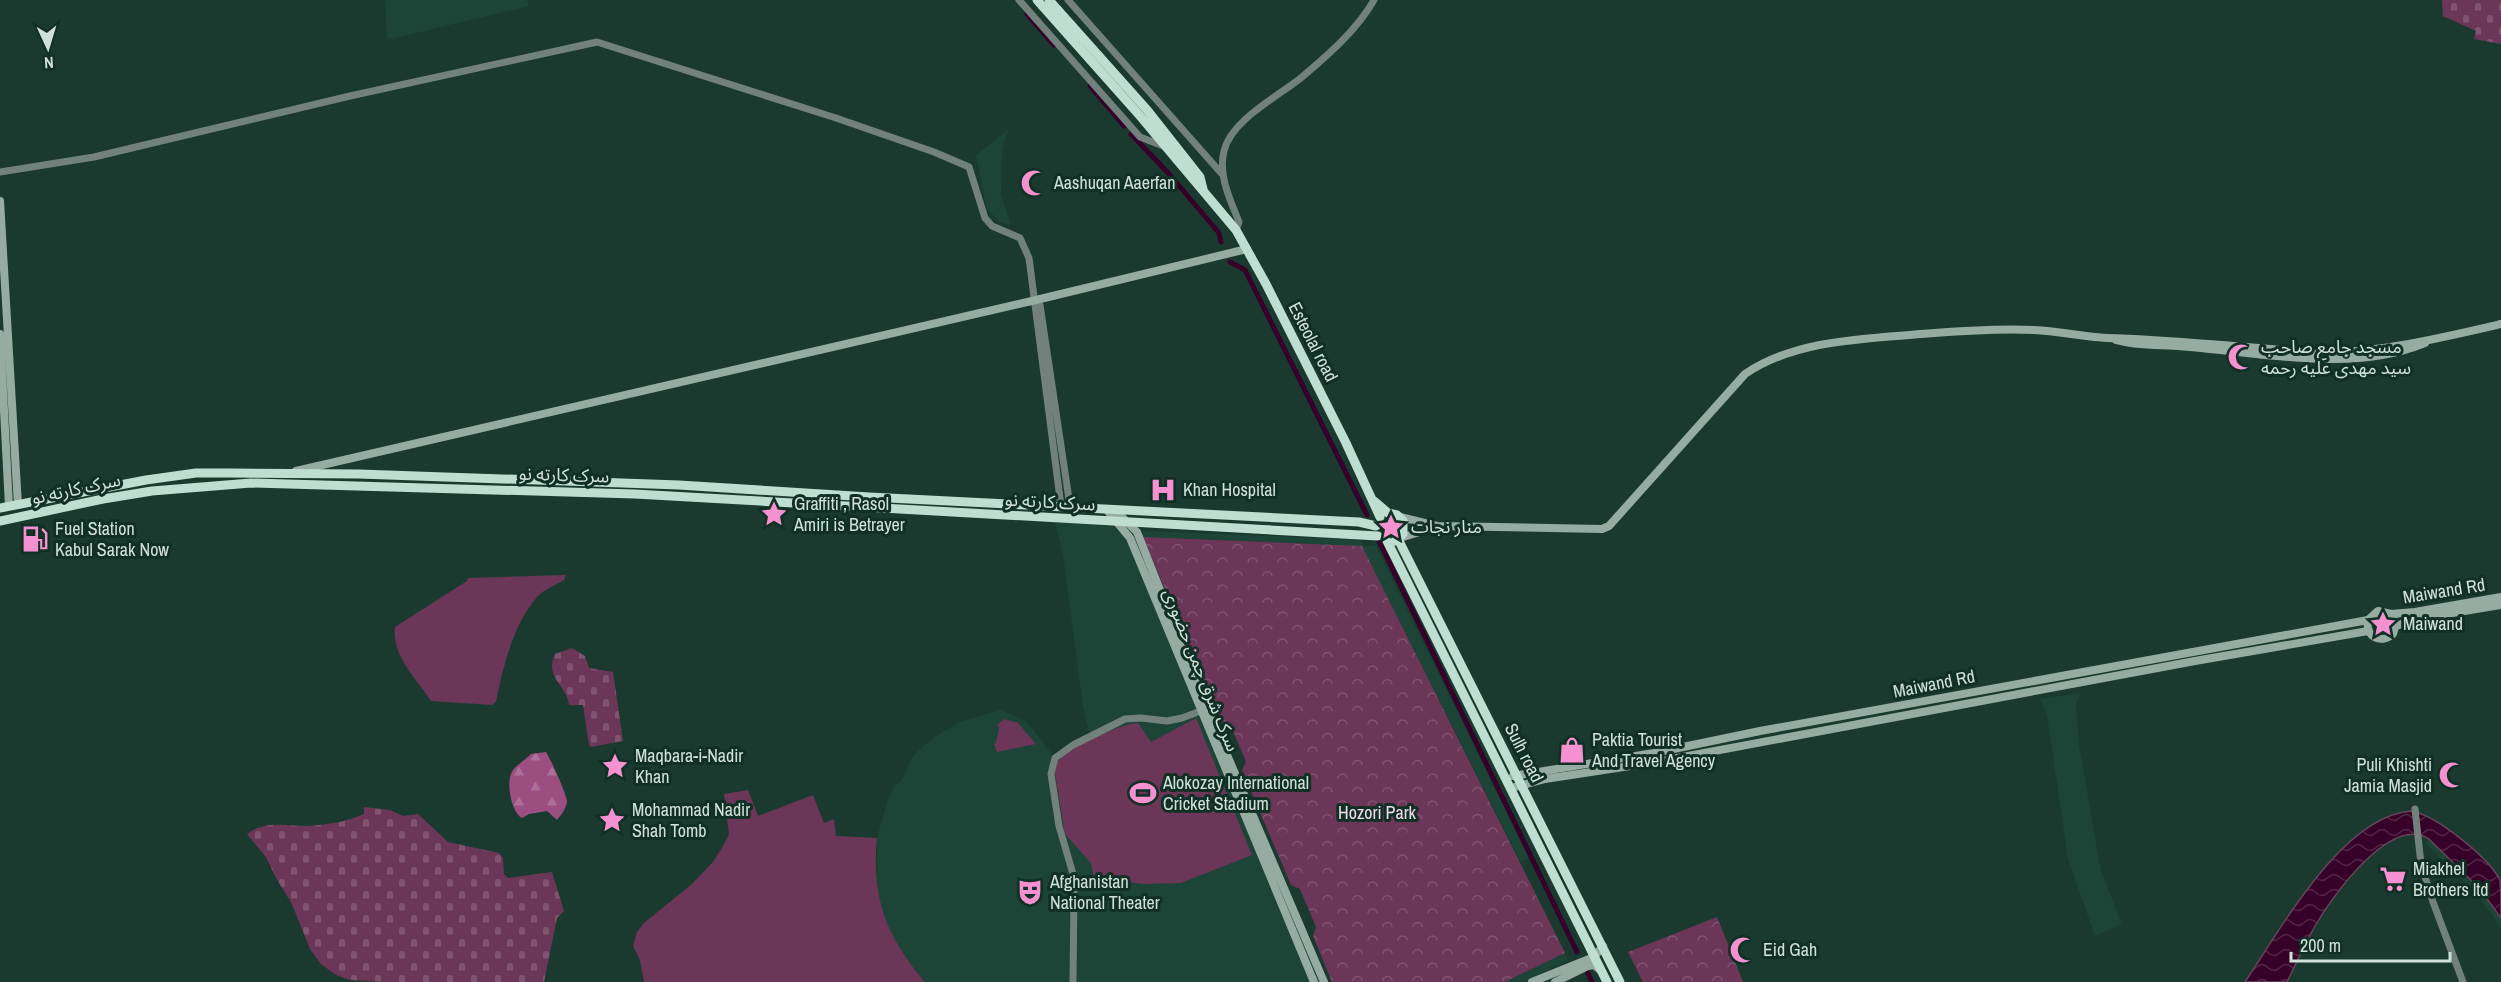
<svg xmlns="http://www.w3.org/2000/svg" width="2501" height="982" font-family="'Archivo Narrow','Noto Sans Arabic',sans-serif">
  <defs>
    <pattern id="forest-firs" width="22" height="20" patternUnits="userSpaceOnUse" patternTransform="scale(1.5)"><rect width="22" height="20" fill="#9c4d81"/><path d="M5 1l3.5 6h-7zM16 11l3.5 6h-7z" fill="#ad6f98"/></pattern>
    <pattern id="cemetery-stones" width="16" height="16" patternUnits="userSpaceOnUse" patternTransform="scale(1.5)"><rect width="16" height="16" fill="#6c3659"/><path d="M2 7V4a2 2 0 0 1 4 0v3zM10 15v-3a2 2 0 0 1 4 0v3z" fill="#805370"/></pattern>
    <pattern id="park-crowns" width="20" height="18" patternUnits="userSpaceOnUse" patternTransform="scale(1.5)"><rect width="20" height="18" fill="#6c3659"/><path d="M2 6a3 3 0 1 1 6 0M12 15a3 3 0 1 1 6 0" fill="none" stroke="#805370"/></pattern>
    <pattern id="water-waves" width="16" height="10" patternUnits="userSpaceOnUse" patternTransform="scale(1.5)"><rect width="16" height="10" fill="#370028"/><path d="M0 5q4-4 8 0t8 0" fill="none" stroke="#532547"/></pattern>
  </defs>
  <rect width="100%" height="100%" fill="#1b3a2f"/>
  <path fill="#1c4437" d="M385,0H527L529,6L387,40Z
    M1008,130L1002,149L1001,194L1011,225L999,222L986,207L976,155Z
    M1054,518L1130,523L1324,982H925L908,961L893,937L883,913L876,890L877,838L888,799L895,785L902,780L910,761L918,751L936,736L960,722L1001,710L1026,721L1055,758L1090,735L1083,707L1063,555Z
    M1143,531L1360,540L1363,546H1376L1529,858L1521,862L1362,546L1143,537Z
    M2081,693L2076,703L2079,745L2101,871L2122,924L2095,936L2068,859L2047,715L2040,699Z
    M2429,839L2484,894L2501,918V927L2476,893L2426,844Z
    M1565,953L1568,960L1523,982H1505Z"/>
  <path fill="#6c3659" d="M566,575L564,580C556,585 543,590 537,597C512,627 504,665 496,701L493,705L431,701C416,678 392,657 395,627L467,581L468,578Z
    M1196,718L1252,855L1181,883L1144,884L1094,879L1091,863L1065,834L1055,773C1056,769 1056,766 1057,763C1066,747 1120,724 1138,723L1151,742Z
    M1004,719L1018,723L1036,744L997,752L994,744L996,743L999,728L997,725Z
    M748,790L758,816L813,795L824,823L834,819L836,836L877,838C871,898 887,937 925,982H644L640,960L633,946L637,932L644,923L692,884L713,862L723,846L729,834L724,794Z"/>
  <path fill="url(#forest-firs)" d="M546,752C551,760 568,797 567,802C566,809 561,815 557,820L547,811L529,814L522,818C511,812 505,780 513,770C518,764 525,760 531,754Z"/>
  <path fill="url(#cemetery-stones)" d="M2442,0H2501V44L2474,39L2476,31L2443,16Z
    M572,648L585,656L589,668L613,672L623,741L591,747L589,745L583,705H569C567,685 544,678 555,654Z
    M364,807L390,810L403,816L418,814L448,842L499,853L503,858L504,874L508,878L552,872L564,911L557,918L544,982H386L350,980L336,975L321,964L310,949L292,904L276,878L266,857L247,834C265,820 286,826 307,826C326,825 347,822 364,814Z"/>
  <path fill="url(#park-crowns)" d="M1143,537L1362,546L1565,953L1505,982H1332L1313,936L1316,927L1300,889L1291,885L1242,770L1246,762L1231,726L1222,724Z
    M1717,917L1743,982H1643L1628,952Z"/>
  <path fill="url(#water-waves)" stroke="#65445d" stroke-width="1.5" d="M2411,811C2436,815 2488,857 2500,880C2501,889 2501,907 2501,918L2480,889L2429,839C2390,814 2330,899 2314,928C2304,945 2296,964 2287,982H2245C2281,929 2342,816 2411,811Z"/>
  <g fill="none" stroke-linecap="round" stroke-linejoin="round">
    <path stroke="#370028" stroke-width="5" d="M1027,14L1054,45
      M1090,86L1124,126
      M1131,134L1170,175L1219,233L1221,242
      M1230,262L1245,270L1367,515
      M1378,539L1577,952
      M1588,973L1592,982"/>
    <path stroke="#72817b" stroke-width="7" d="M1019,0L1140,137L1166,147
      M1068,0L1222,174
      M0,172L94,157L350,96L597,42L836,118L934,152L969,167L985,218L992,226L1020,238L1029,258L1061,506
      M1236,230L1239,222C1230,199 1218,176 1224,151C1231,120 1279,96 1302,77C1328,55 1357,30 1374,0
      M1036,300L1040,305L1070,506
      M2415,809L2421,864L2433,902L2463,982
      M1073,982L1074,894L1073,874L1059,826L1051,774L1055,758L1073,745L1125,719L1141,718L1167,721L1182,718L1206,709"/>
    <path stroke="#96aca3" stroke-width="8" d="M0,201L18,505
      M0,334L9,506
      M2116,340C2140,347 2164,344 2189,347C2265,353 2351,373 2425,343
      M296,471L1036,300L1247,249
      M1106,509L1130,538L1314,982
      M1115,510L1137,532L1207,708L1324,982
      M1400,517L1437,526L1602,529L1609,526L1745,374C1795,340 1862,339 1921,334C1958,331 1997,328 2034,330C2059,331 2083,337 2107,338C2177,340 2246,347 2316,353C2378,353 2441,338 2501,324
      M1400,538L1436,527
      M2391,614L2396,623L2393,634C2380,645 2365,636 2368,620L2378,611L2391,614L2415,612L2501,597
      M2396,626L2416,619L2501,605
      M1513,776L1654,753L1760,731L2368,620
      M1511,788L1545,779L1656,762L2195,661L2368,631
      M1532,982L1594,957L1603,946
      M1555,982L1588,966L1594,965L1600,970"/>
    <path stroke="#bdded0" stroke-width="9" d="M1037,0L1141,117L1236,230L1266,284L1346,443L1380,517
      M1049,0L1148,111L1200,177L1203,189
      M1374,501L1388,513L1397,515L1403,521V534L1395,541
      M0,508L146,480L196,473H230L359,474L679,485L869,497L1359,522L1376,526
      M0,521L103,499L152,491L251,483L635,494L1378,536
      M1398,539L1620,982
      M1387,541L1607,982"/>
  </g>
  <defs>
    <g id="mosque-bare" transform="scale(2.07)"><path d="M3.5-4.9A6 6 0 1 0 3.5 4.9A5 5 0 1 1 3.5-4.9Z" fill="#f590d1" stroke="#113025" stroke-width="2.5" paint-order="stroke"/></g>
    <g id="hospital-bare" transform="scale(2.07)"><path d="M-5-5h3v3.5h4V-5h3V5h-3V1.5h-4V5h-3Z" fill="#f590d1" stroke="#113025" stroke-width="2.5" paint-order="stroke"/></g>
    <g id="sight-bare" transform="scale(2.07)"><path d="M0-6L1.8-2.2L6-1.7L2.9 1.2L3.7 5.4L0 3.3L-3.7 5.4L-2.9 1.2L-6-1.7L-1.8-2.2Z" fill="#f590d1" stroke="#113025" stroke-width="2.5" paint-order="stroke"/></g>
    <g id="fuel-bare" transform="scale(2.07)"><path d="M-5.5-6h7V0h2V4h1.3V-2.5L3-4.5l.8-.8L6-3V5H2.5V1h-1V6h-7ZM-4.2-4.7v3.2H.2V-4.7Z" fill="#f590d1" stroke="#113025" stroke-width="2.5" paint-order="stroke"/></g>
    <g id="shop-bare" transform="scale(2.07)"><path d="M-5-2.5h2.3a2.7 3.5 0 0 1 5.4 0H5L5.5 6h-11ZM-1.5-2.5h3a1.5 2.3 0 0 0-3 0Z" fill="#f590d1" stroke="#113025" stroke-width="2.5" paint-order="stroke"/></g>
    <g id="stadium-bare" transform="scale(2.07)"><path d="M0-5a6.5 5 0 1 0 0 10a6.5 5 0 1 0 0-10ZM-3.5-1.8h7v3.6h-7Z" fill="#f590d1" stroke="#113025" stroke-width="2.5" paint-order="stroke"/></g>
    <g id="supermarket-bare" transform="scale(2.07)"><path d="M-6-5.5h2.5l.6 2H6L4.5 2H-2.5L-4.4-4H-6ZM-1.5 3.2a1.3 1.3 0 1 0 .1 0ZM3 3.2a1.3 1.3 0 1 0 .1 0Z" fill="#f590d1" stroke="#113025" stroke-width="2.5" paint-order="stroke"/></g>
    <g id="theatre-bare" transform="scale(2.07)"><path d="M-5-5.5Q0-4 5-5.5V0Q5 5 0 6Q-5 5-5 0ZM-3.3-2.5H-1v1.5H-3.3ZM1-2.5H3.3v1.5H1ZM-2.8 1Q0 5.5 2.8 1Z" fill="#f590d1" stroke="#113025" stroke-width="2.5" paint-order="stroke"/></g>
  </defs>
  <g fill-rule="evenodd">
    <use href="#mosque-bare" x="1034" y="183"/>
    <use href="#mosque-bare" x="2241" y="357"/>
    <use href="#hospital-bare" x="1163" y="490"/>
    <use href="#sight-bare" x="774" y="514"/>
    <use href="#sight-bare" x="1391" y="527"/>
    <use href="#fuel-bare" x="35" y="539"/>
    <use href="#sight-bare" x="2383" y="624"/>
    <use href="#shop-bare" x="1572" y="750"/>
    <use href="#sight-bare" x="615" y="766"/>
    <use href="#mosque-bare" x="2452" y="775"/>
    <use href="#stadium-bare" x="1143" y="793"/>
    <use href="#sight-bare" x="612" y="820"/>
    <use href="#supermarket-bare" x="2393" y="879"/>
    <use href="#theatre-bare" x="1030" y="892"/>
    <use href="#mosque-bare" x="1743" y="950"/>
  </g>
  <g text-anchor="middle" stroke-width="6" stroke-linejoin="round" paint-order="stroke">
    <g font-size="18" fill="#d0e1da" stroke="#113025" text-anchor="start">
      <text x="1054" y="189">Aashuqan Aaerfan</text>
      <text x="2261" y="353">مسجد جامع صاحب<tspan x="2261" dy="21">سید مهدی علیه رحمه</tspan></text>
      <text x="1183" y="496">Khan Hospital</text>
      <text x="794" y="510">Graffiti , Rasol<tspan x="794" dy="21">Amiri is Betrayer</tspan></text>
      <text x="1411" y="533">منار نجات</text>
      <text x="55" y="535">Fuel Station<tspan x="55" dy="21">Kabul Sarak Now</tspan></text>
      <text x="2403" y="630">Maiwand</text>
      <text x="1592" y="746">Paktia Tourist<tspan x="1592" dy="21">And Travel Agency</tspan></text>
      <text x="635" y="762">Maqbara-i-Nadir<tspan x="635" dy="21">Khan</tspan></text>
      <text x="2432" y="771" text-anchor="end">Puli Khishti<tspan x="2432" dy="21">Jamia Masjid</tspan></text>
      <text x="1163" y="789">Alokozay International<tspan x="1163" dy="21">Cricket Stadium</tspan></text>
      <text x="632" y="816">Mohammad Nadir<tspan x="632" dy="21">Shah Tomb</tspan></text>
      <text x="2413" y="875">Miakhel<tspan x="2413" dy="21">Brothers ltd</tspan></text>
      <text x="1050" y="888">Afghanistan<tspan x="1050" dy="21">National Theater</tspan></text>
      <text x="1763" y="956">Eid Gah</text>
    </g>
    <g font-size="18" fill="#d0e1da" stroke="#113025">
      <text transform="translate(1313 342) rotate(63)" y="6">Esteolal road</text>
      <text transform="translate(564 475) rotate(2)" y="6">سرک کارته نو</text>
      <text transform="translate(76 489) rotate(-12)" y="6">سرک کارته نو</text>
      <text transform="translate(1050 502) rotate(3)" y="6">سرک کارته نو</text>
      <text transform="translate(2444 591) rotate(-9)" y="6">Maiwand Rd</text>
      <text transform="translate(1201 670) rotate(68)" y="6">سرک شرق چمن حضوری</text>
      <text transform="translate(1934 684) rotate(-11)" y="6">Maiwand Rd</text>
      <text transform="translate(1524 753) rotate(63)" y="6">Sulh road</text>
    </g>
    <g font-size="18" fill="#f2dbe9" stroke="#113025">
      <text x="1377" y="819">Hozori Park</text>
    </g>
  </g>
  <g transform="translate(48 48) rotate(176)" stroke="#113025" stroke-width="4.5" paint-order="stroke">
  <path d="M0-4.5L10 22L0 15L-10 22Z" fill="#d0e1da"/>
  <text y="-9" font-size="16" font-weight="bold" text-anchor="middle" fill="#d0e1da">N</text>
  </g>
  <path d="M2291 952v9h159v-9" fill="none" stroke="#d0e1da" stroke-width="3"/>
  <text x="2300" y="952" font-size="18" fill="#d0e1da" stroke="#113025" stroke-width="4.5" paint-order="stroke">200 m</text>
</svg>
